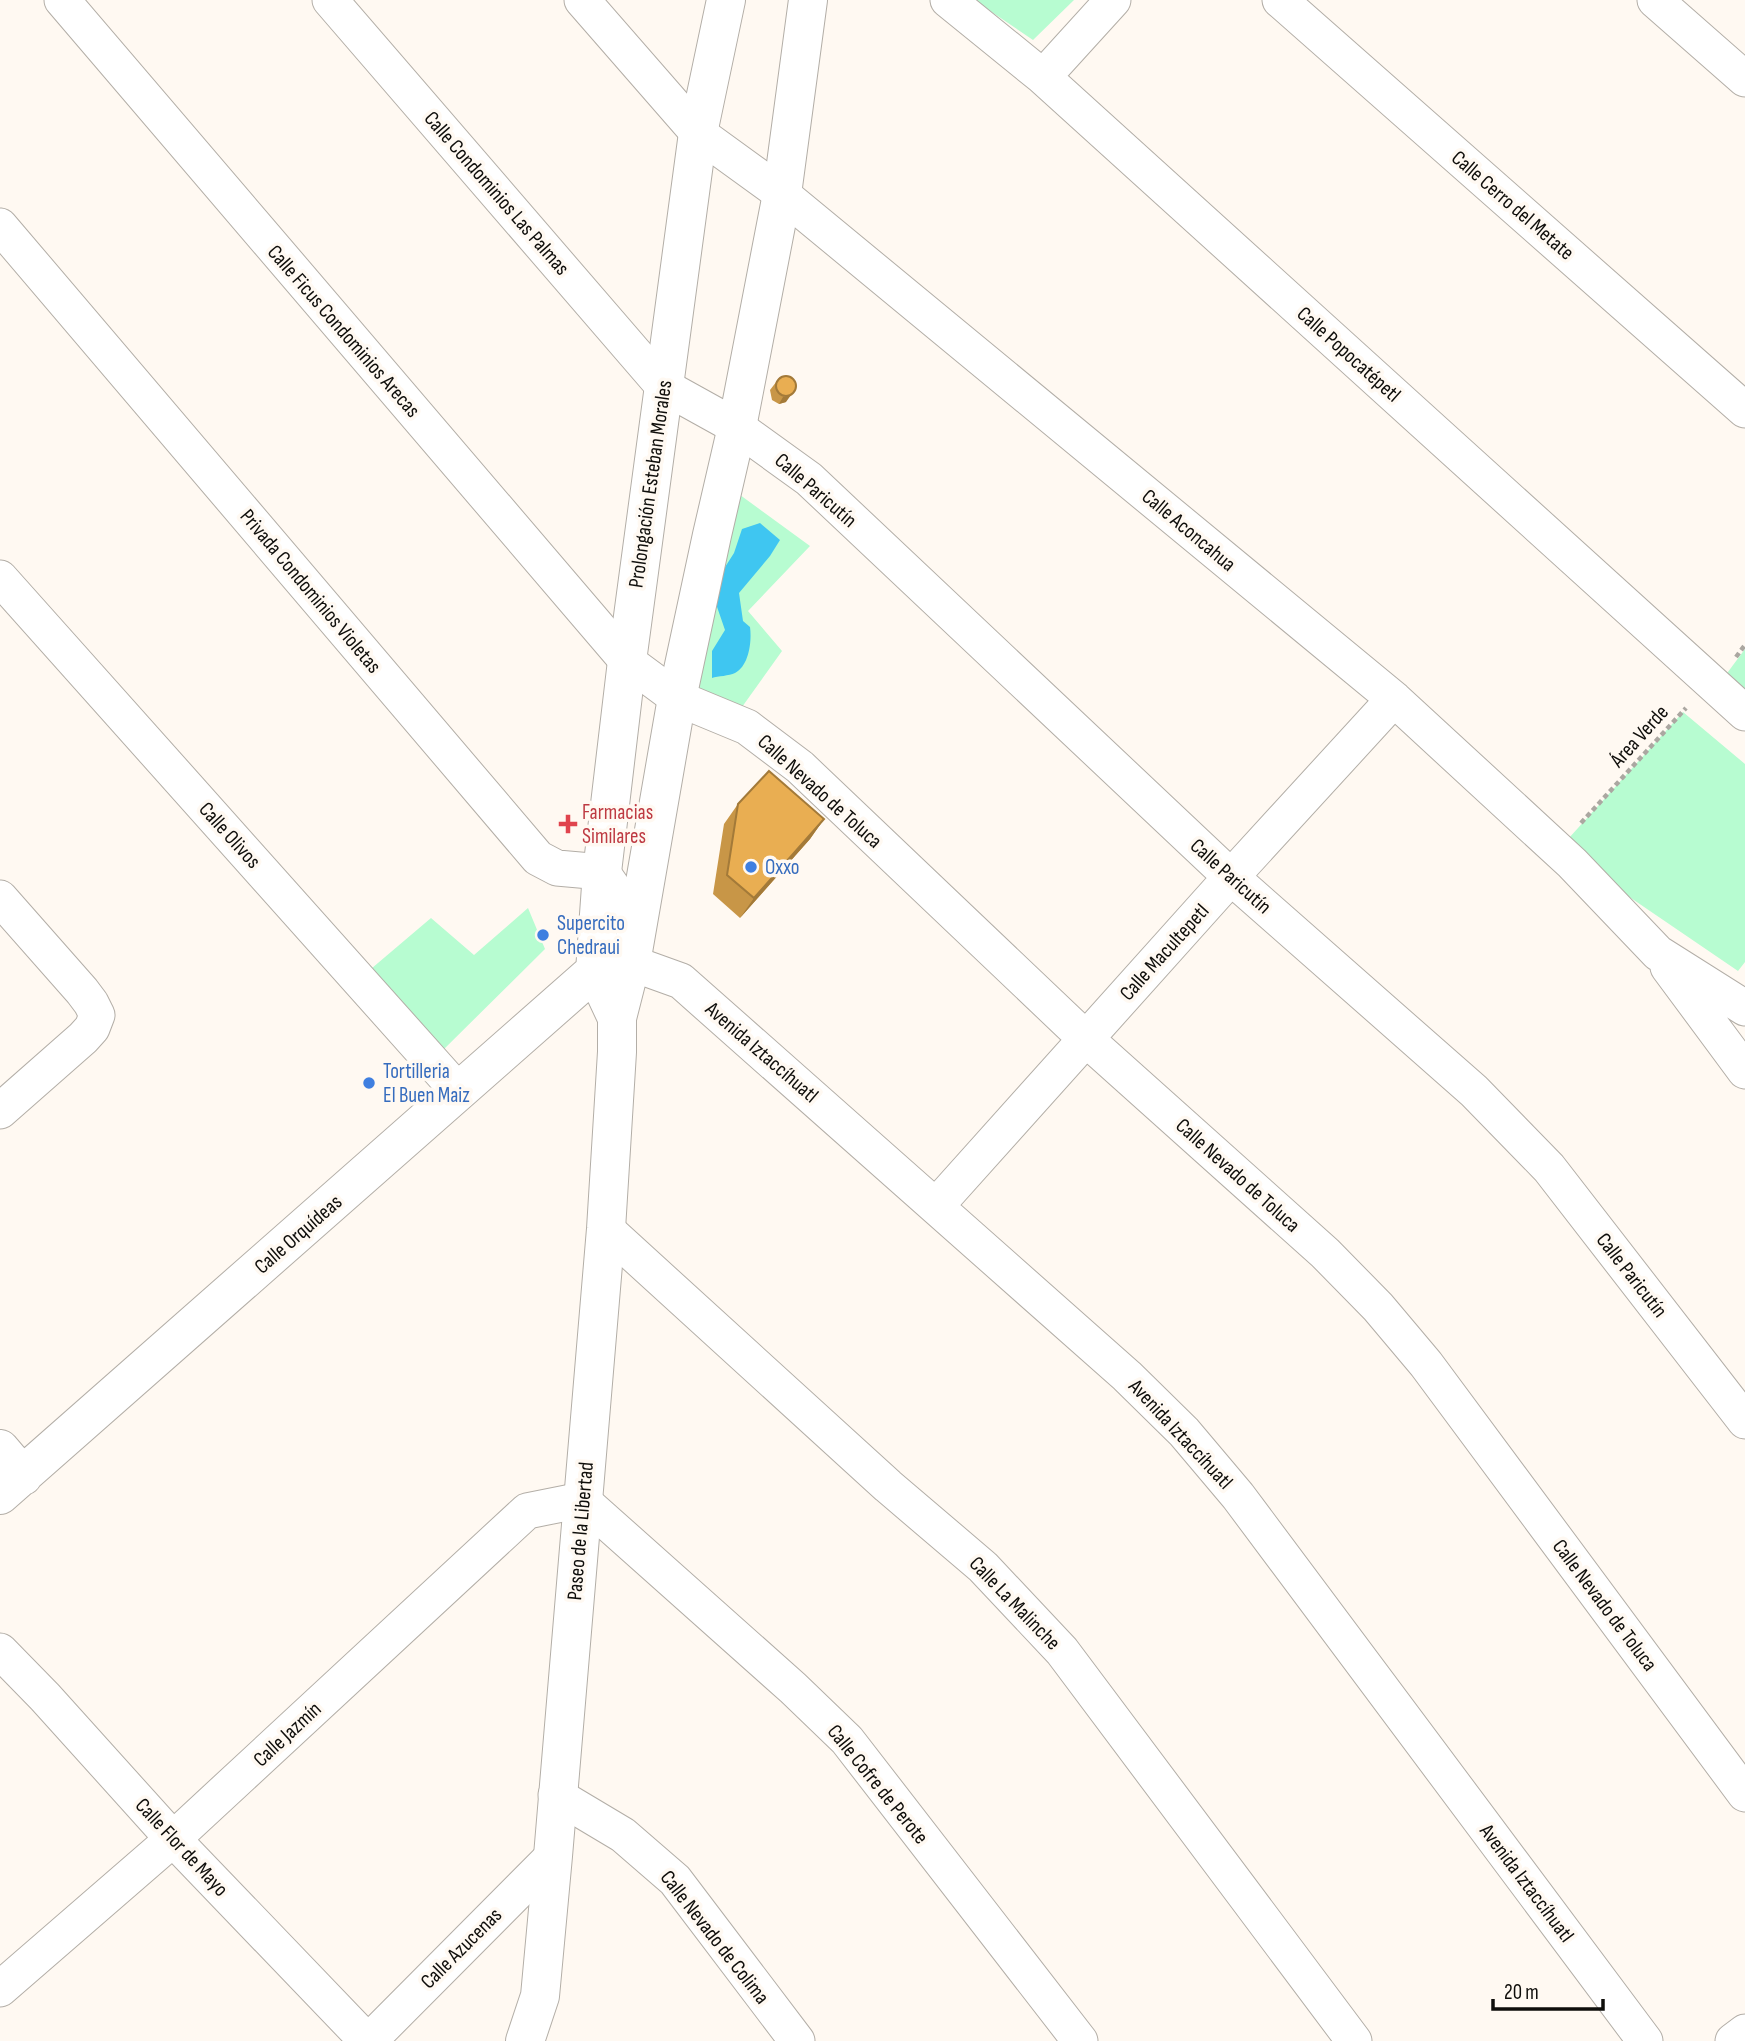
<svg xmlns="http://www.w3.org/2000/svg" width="1745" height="2041" font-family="'Sofia Sans Condensed',sans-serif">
  <rect width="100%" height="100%" fill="#fff9f2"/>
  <path fill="#b7fcd1" d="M974,0H1074L1033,40Z
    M736,492L810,546L748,611L782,651L732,721L700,723L691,651Z
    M1745,649V707L1719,684Z
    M1683,712L1745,764V962L1738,971L1559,849Z
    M528,908L545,949L438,1055L365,974L431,918L474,955Z"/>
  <path fill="#3fc6f1" d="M760,523L780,540L770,556L739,593L743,621L750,627C752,641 749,666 735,673C729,676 718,676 712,678V651L725,630L715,601L720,575L734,553L742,529Z"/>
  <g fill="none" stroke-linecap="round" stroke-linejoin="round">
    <g stroke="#b3aea7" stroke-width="37">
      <path id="minor" d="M62,0L627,661L677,698L747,727L800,767L1086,1039L1325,1253L1378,1307L1426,1364L1745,1794
        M330,0L663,386L737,427L809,479L1231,877L1474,1091L1549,1168L1745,1421
        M582,0L698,133L782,194L1394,699L1572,863L1658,953L1745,1008
        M948,0L1043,77L1745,713
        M1280,0L1745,410
        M1655,0L1745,79
        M1043,77L1113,0
        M0,226L538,858L557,868L602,872L638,924
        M0,578L459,1092
        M0,898L82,991L91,1003L97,1015L92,1028L83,1038L0,1111
        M631,963L681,981L1127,1376L1184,1432L1238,1496L1645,2041
        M1668,967L1745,1071
        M936,1206L1231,877L1394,699
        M606,1229L888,1486L983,1567L1062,1651L1354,2041
        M0,1651L45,1697L173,1839L367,2041
        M556,1795L623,1835L675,1880L797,2041
        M0,1989L173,1839L527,1511L582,1500L793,1688L847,1740L1080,2041
        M369,2041L553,1856
        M1733,2041L1745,2032"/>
    </g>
    <g stroke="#b3aea7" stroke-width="40">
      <path id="tertiary" d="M617,1018L595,971L602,872L627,661L698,133L726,0
        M0,1449L23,1476
        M0,1495L595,971
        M525,2041L540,1996L553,1856L606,1229L617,1052V1018L631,963L677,698L712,535L737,427L782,194L808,0"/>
    </g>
    <path stroke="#aba7a1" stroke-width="4.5" stroke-dasharray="5 3.5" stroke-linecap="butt" d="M1736,657L1745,645
      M1581,823L1686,708"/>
    <use href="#minor" stroke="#fff" stroke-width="35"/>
    <use href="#tertiary" stroke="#fff" stroke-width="38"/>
  </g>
  <path fill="#c89647" d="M780,377L786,402L779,404L772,400L770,390Z
    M738,804L824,819L810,839L740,918L713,894L724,824Z"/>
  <path fill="#a37a39" d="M791,395L786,402L779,404L783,397Z
    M824,819L810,839L740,918L754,898Z"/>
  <path fill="#e9ae52" stroke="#a37a39" stroke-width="2" d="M776 386a10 10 0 1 1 20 0a10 10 0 1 1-20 0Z
    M769,771L824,819L754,898L727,875L738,804Z"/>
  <path fill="#e0444e" stroke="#fff9f2" stroke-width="2.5" d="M564.5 813.5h7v7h7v7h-7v7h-7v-7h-7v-7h7z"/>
  <g fill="#3f7fe0" stroke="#fff9f2" stroke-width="2.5">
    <circle cx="751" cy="867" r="7"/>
    <circle cx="543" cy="935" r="7"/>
    <circle cx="369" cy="1083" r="7"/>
  </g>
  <g text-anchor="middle" stroke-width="7" stroke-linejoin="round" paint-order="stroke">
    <g font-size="21" fill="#0f0e0b" stroke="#fff9f2">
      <text transform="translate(497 193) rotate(49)" y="7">Calle Condominios Las Palmas</text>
      <text transform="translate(1513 205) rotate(41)" y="7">Calle Cerro del Metate</text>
      <text transform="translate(344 331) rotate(49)" y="7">Calle Ficus Condominios Arecas</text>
      <text transform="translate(1349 354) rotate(42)" y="7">Calle Popocatépetl</text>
      <text transform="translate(650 484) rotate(-82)" y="7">Prolongación Esteban Morales</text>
      <text transform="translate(816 490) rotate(41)" y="7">Calle Paricutín</text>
      <text transform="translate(1189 530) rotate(40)" y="7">Calle Aconcahua</text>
      <text transform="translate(311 591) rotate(50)" y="7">Privada Condominios Violetas</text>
      <text transform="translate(1639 736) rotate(-48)" y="7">Área Verde</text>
      <text transform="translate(820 791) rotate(42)" y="7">Calle Nevado de Toluca</text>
      <text transform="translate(230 835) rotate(48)" y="7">Calle Olivos</text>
      <text transform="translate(1231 876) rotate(42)" y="7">Calle Paricutín</text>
      <text transform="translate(1164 952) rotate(-48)" y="7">Calle Macultepetl</text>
      <text transform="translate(762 1052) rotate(41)" y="7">Avenida Iztaccíhuatl</text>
      <text transform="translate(1238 1175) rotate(42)" y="7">Calle Nevado de Toluca</text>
      <text transform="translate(298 1234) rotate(-41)" y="7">Calle Orquídeas</text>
      <text transform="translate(1632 1275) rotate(52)" y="7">Calle Paricutín</text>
      <text transform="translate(1181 1434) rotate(47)" y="7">Avenida Iztaccíhuatl</text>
      <text transform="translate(580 1531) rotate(-85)" y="7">Paseo de la Libertad</text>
      <text transform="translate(1015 1603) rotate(46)" y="7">Calle La Malinche</text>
      <text transform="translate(1605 1605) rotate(53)" y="7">Calle Nevado de Toluca</text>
      <text transform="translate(287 1734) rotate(-43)" y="7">Calle Jazmín</text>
      <text transform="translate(878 1784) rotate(51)" y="7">Calle Cofre de Perote</text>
      <text transform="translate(182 1847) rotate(47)" y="7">Calle Flor de Mayo</text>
      <text transform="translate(1527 1883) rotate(53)" y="7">Avenida Iztaccíhuatl</text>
      <text transform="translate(715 1937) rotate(52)" y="7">Calle Nevado de Colima</text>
      <text transform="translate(461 1948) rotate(-45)" y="7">Calle Azucenas</text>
    </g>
    <g font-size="21" fill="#be3a42" stroke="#fff9f2" text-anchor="start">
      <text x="582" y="819">Farmacias<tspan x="582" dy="24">Similares</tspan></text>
    </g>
    <g font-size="21" fill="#366cbe" stroke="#fff9f2" text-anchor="start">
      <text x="765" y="874">Oxxo</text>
      <text x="557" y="930">Supercito<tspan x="557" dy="24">Chedraui</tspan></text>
      <text x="383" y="1078">Tortilleria<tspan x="383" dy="24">El Buen Maiz</tspan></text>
    </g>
  </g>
  <path d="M1493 1999v10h110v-10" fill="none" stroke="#0f0e0b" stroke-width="3.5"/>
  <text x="1504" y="1999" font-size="21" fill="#0f0e0b" stroke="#fff9f2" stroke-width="5" paint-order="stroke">20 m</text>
</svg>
